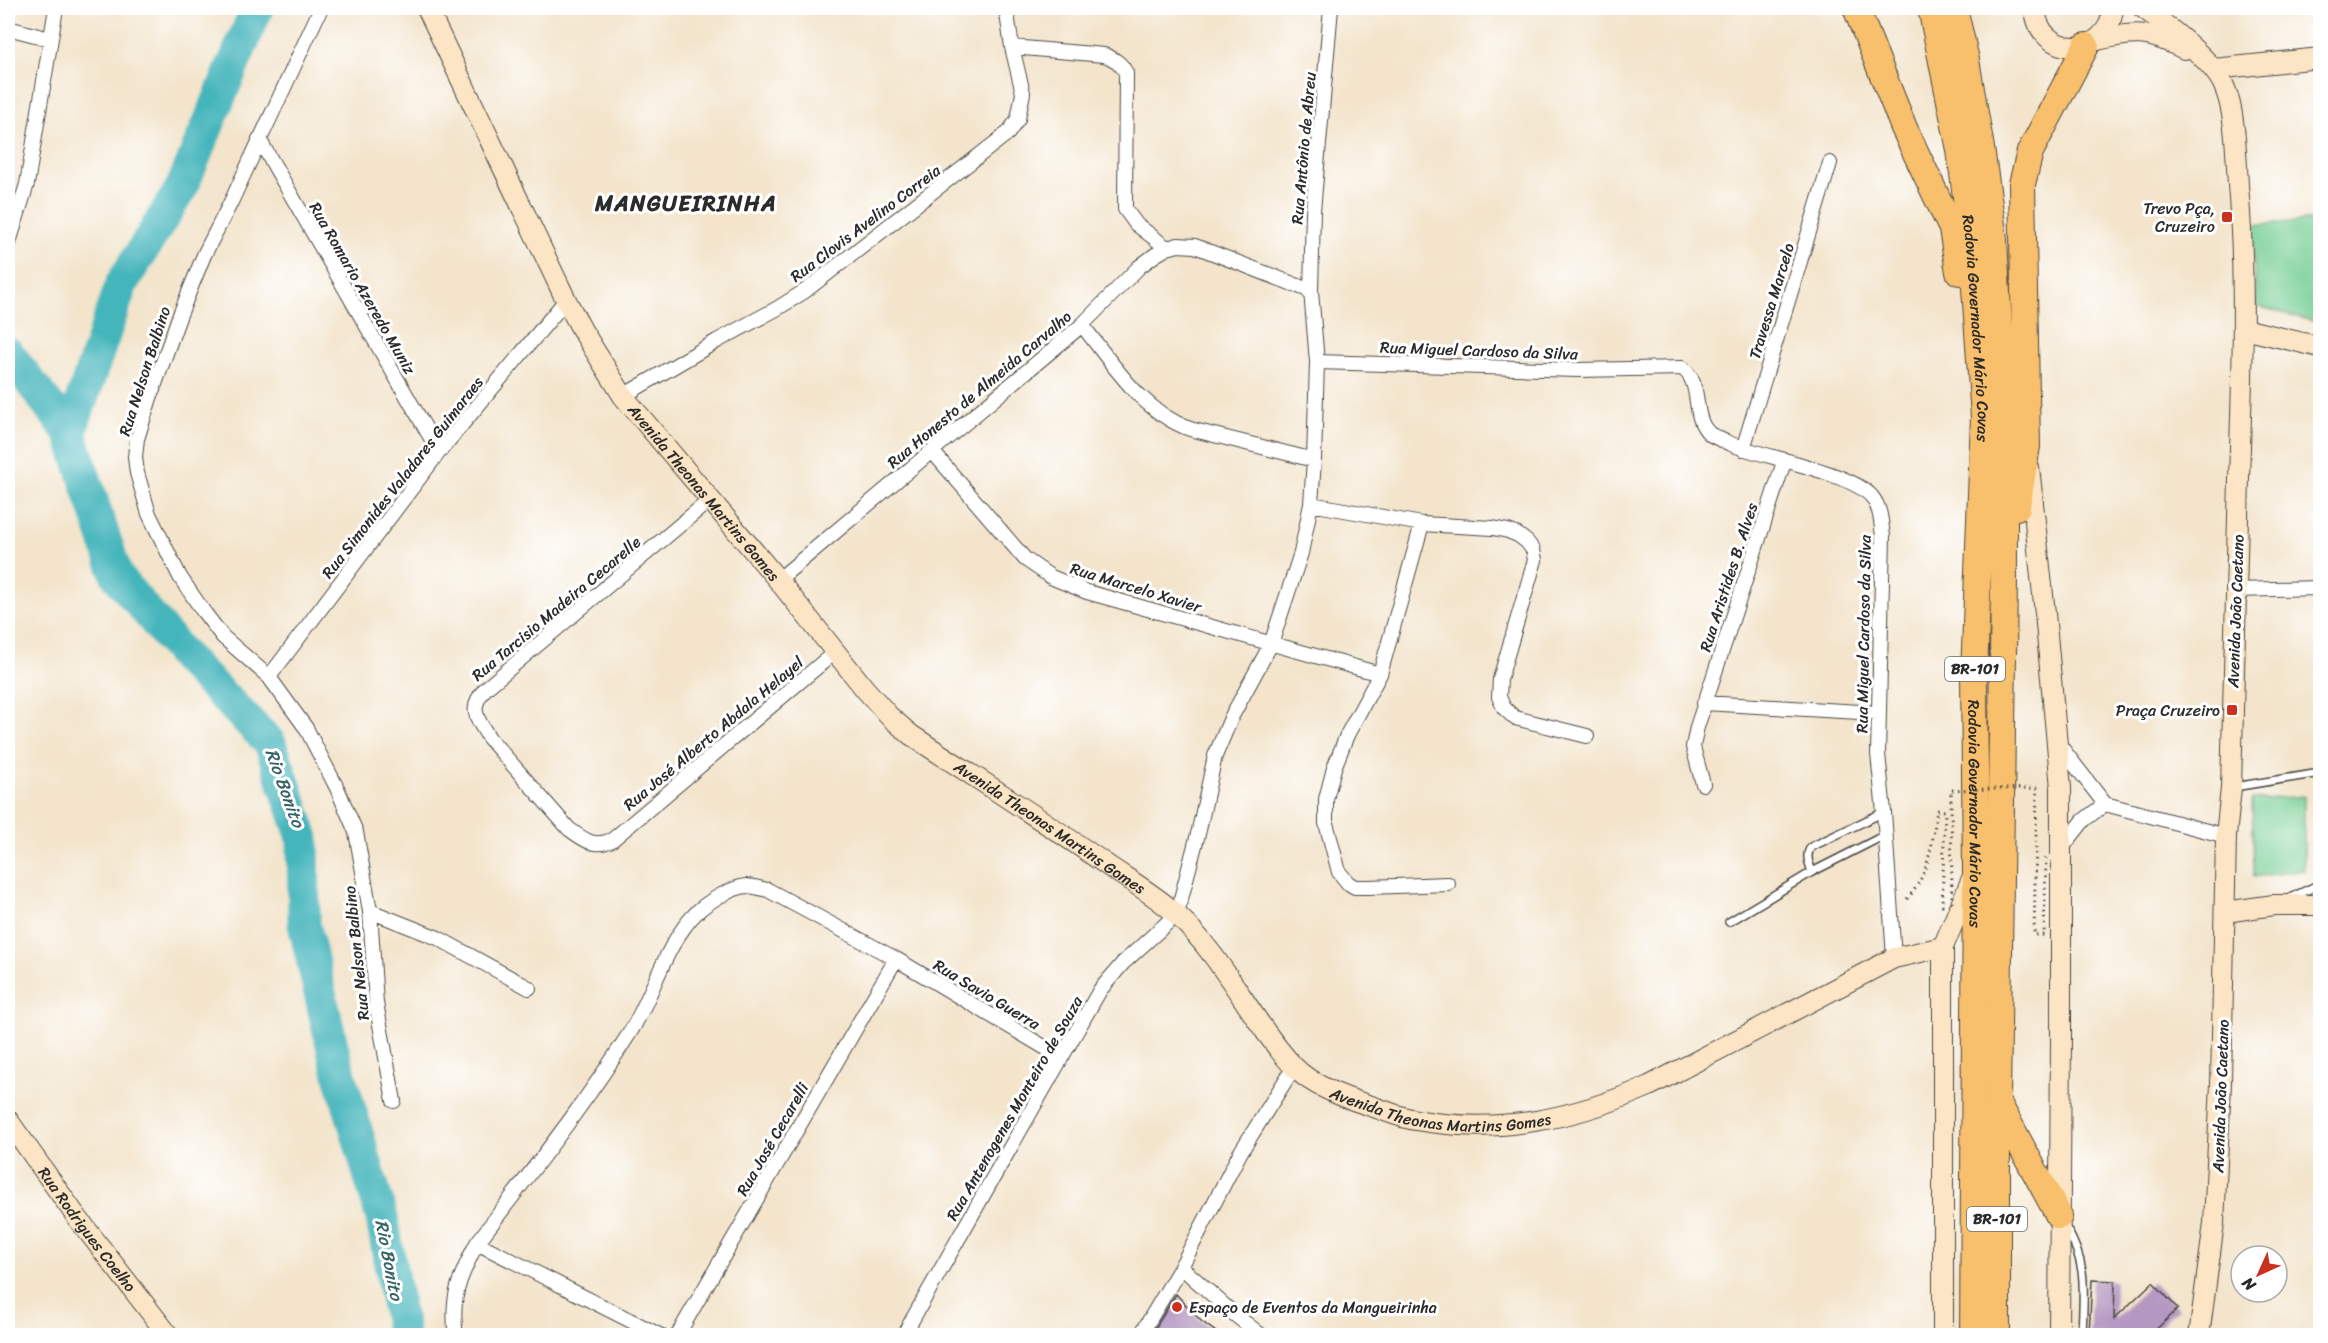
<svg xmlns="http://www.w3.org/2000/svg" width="2328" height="1343" font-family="Sriracha,sans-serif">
  <rect width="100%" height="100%" fill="#fff"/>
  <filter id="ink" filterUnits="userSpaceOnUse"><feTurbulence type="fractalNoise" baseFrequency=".0167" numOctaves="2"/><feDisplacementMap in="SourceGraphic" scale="12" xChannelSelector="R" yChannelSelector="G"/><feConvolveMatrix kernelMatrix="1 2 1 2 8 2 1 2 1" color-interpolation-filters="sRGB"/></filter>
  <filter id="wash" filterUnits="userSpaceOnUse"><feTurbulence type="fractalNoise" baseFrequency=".008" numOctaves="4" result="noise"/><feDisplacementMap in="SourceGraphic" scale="24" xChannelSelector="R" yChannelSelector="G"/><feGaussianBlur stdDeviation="1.35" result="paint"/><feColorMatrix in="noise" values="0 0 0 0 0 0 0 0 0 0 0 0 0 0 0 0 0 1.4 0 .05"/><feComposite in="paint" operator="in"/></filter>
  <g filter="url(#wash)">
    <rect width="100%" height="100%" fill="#f3e4cb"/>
    <path fill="#74cd93" stroke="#507c5f" stroke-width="1.5" d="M2320,220V323L2256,306L2252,225Z
      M2304,796V870L2254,877L2252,800Z"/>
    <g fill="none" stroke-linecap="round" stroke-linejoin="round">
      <path stroke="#45b5bc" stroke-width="33" d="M8,353L70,433L117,576L187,660L270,743L303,838L304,924L335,1058L382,1218L403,1336
        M70,433L122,283L182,187L257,8"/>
    </g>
    <g id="blocks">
      <path fill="#b598c2" d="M2092,1280L2115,1281L2114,1319L2153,1282L2178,1309L2150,1335H2089Z
        M1176,1294L1201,1321L1220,1335H1151Z"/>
    </g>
  </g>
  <g filter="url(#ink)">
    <use href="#blocks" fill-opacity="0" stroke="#494743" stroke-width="1.5"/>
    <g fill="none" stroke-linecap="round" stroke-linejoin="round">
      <g stroke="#494743" stroke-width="10">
        <path id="lane" d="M2234,787L2320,773
          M1812,872C1809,862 1805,856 1811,847L1884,812
          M2290,898L2320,884
          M1729,922L1812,872L1885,835
          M2066,1228C2089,1267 2083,1292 2082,1336"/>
      </g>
      <g stroke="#494743" stroke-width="16">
        <path id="street" d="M321,8L231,202L204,255L179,317L150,398L137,439L135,457L137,473L149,514L180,577L203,611L223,637L269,677L306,728L337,788L356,832L370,911L376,1003L394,1101
          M8,28L50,39
          M1012,47L1104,55C1115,59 1121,63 1126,73L1125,209L1136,224L1167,248
          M259,139L439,452
          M8,246L27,184L56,8
          M1082,325C1113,364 1141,411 1190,429L1314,460
          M1317,362L1578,370L1682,368C1704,383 1690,417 1710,434C1716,438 1724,441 1731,444C1763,457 1853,473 1872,497C1881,508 1881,523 1883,536L1878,754L1884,812L1894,958
          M623,396L717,341L778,308L805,291L1008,133L1018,119L1023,93L1012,47L1006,8
          M1743,449L1830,163
          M932,451L1025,559L1051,577L1087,592L1380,674
          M711,499L485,689C468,709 477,718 489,738L569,829C584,840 594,848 612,840L835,652
          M1311,504L1422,524L1493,528L1508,531L1518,535L1527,542L1533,550L1535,560L1500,679L1499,697L1504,708L1515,718L1587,736
          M1422,524L1380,674L1347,735L1334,768L1326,799V823L1339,872L1348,883L1355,887H1369L1448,884
          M778,580L1082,325L1139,267L1155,255L1167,248L1178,245L1195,246L1311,291
          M2235,590L2320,588
          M269,677L439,452L566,300
          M1704,703L1877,713
          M2057,742L2105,804L2226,836
          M1703,784L1693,747L1697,727L1784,462
          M2061,849L2084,820L2105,804
          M370,911L438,938L529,988
          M477,1243L661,1336
          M456,1336C450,1297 460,1276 477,1243C529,1174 583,1107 629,1034C654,995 664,944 698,911C709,901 731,888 746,886C753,886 762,889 768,890L896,959L1061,1057
          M677,1336L896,959
          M903,1336L1100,990L1123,963L1177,914L1199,830L1215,756L1232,716L1271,644L1301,553L1311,504L1314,460L1317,362L1311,291L1313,211L1331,8
          M1140,1336L1181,1267
          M1262,1336L1234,1314L1181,1267L1240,1153L1294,1067"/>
      </g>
      <g stroke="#494743" stroke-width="22">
        <g id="secondary">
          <path id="s1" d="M427,8L566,300L582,330L623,396L778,580L865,689L889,716L911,735C976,778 1043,820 1107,865C1130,881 1157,896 1177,915C1224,958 1250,1019 1293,1066C1312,1086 1343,1097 1368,1105C1384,1110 1400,1118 1416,1120C1498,1135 1574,1119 1649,1086L1894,958L1943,947"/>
          <path d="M2035,8C2038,60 2109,60 2113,8"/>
          <path d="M2143,8C2166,25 2213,60 2224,86C2237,114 2236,166 2239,198C2246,292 2242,385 2239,479C2236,582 2233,685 2231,788L2226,836L2221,1084L2214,1223L2199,1336"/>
          <path d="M2097,40C2135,31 2148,31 2184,49"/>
          <path d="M2214,69L2320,58"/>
          <path d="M2244,329L2320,347"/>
          <path d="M2029,467L2045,613L2061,788V1035L2059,1336"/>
          <path d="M2225,912L2274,905H2320"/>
          <path id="s2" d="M8,1120L76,1216L169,1336"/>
          <path d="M1943,1336V947L1973,876"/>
        </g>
      </g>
      <g stroke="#494743" stroke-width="28">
        <g id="highway">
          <path d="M1856,8L1904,128L1952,229L1959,272"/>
          <path id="s3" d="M1931,8L1960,150L1972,245L1984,417L1974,675L1976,870L1973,1336"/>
          <path d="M1954,8L1966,60L1981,148L1994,239L2004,417V581L1997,1102V1336"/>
          <path d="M2017,507L2027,446L2022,184L2030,152L2086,46"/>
          <path d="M1999,1105L2059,1216"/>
        </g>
      </g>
      <path stroke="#494743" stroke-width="3" stroke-dasharray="1.5 4.5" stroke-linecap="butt" d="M1907,899C1930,874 1932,842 1937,810"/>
      <use href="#lane" stroke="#fff" stroke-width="7"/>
      <use href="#street" stroke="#fff" stroke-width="14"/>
      <use href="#secondary" stroke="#fce5c4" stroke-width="20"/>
      <use href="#highway" stroke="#f8bf6c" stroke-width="26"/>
      <path stroke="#494743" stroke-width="3" stroke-dasharray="1.5 4.5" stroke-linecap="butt" d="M1937,810L1945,811L1942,905H1952L1951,790L2037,788L2034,935H2044L2046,858"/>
    </g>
  </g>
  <g fill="#c8321e" stroke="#fff" stroke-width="2">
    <rect x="2221" y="211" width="12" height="12" rx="3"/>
    <rect x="2226" y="704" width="12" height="12" rx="3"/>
    <circle cx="1177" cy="1307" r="6"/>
  </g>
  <g text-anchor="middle" stroke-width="6" stroke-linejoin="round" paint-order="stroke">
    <g fill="#fff" stroke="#6b6b6b" stroke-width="1.5">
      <rect x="1945" y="657" width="60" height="24" rx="4.5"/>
      <rect x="1967" y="1207" width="60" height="24" rx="4.5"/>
    </g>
    <g font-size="15" font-weight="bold" fill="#2b2b2b">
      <text x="1975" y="674">BR-101</text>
      <text x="1997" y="1224">BR-101</text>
    </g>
    <g font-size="16" fill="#2b2b2b" stroke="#fff">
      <text transform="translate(1303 148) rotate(-85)" y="6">Rua Antônio de Abreu</text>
      <text transform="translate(865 223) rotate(-37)" y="6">Rua Clovis Avelino Correia</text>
      <text transform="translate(363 288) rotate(60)" y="6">Rua Romario Azeredo Muniz</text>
      <text transform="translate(1771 301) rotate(-73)" y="6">Travessa Marcelo</text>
      <text dy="6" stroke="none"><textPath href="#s3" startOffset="324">Rodovia Governador Mário Covas</textPath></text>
      <text transform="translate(1479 350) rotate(2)" y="6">Rua Miguel Cardoso da Silva</text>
      <text transform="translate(144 371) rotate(-72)" y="6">Rua Nelson Balbino</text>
      <text transform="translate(979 389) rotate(-40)" y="6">Rua Honesto de Almeida Carvalho</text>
      <text transform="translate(402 477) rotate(-52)" y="6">Rua Simonides Valadares Guimaraes</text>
      <text dy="6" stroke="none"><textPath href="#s1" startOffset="561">Avenida Theonas Martins Gomes</textPath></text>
      <text transform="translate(1728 577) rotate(-72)" y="6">Rua Aristides B. Alves</text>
      <text transform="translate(1136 587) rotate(17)" y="6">Rua Marcelo Xavier</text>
      <text transform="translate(556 608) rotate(-40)" y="6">Rua Tarcisio Madeira Cecarelle</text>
      <text transform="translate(2235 611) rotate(-88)" y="6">Avenida João Caetano</text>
      <text transform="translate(1863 634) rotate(-89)" y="6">Rua Miguel Cardoso da Silva</text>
      <text transform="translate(713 733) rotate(-40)" y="6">Rua José Alberto Abdala Helayel</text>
      <text dy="6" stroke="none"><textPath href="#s3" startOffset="810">Rodovia Governador Mário Covas</textPath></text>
      <text dy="6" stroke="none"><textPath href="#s1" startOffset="1047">Avenida Theonas Martins Gomes</textPath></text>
      <text transform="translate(356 953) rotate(-96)" y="6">Rua Nelson Balbino</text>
      <text transform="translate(987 994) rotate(31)" y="6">Rua Savio Guerra</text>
      <text transform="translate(2220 1096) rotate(-88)" y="6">Avenida João Caetano</text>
      <text dy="6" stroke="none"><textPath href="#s1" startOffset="1551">Avenida Theonas Martins Gomes</textPath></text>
      <text transform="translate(1014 1108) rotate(-60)" y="6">Rua Antenogenes Monteiro de Souza</text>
      <text transform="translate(772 1139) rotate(-60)" y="6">Rua José Cecarelli</text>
      <text dy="6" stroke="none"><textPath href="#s2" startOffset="135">Rua Rodrigues Coelho</textPath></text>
    </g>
    <g font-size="16" fill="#2b2b2b" stroke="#fff" text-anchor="end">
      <text x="2215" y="214">Trevo Pça,<tspan x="2215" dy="18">Cruzeiro</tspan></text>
      <text x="2220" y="716">Praça Cruzeiro</text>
      <text x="1189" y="1313" text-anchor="start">Espaço de Eventos da Mangueirinha</text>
    </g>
    <g font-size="18" font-style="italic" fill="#356265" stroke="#fff">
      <text transform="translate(285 788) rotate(70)" y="6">Rio Bonito</text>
      <text transform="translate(389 1260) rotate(79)" y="6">Rio Bonito</text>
    </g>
    <g font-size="22" font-weight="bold" letter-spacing="1.5" fill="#2b2b2b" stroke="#fff">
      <text x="686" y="211">MANGUEIRINHA</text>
    </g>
  </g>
  <rect width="2328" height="1343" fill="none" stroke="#fff" stroke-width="30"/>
  <g transform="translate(2259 1274) rotate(225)"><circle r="28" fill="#ffffff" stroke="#aaaaaa" stroke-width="1.5"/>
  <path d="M0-4.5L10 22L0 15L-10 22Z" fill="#c8321e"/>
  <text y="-9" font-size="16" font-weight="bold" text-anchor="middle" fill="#2b2b2b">N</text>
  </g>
</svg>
